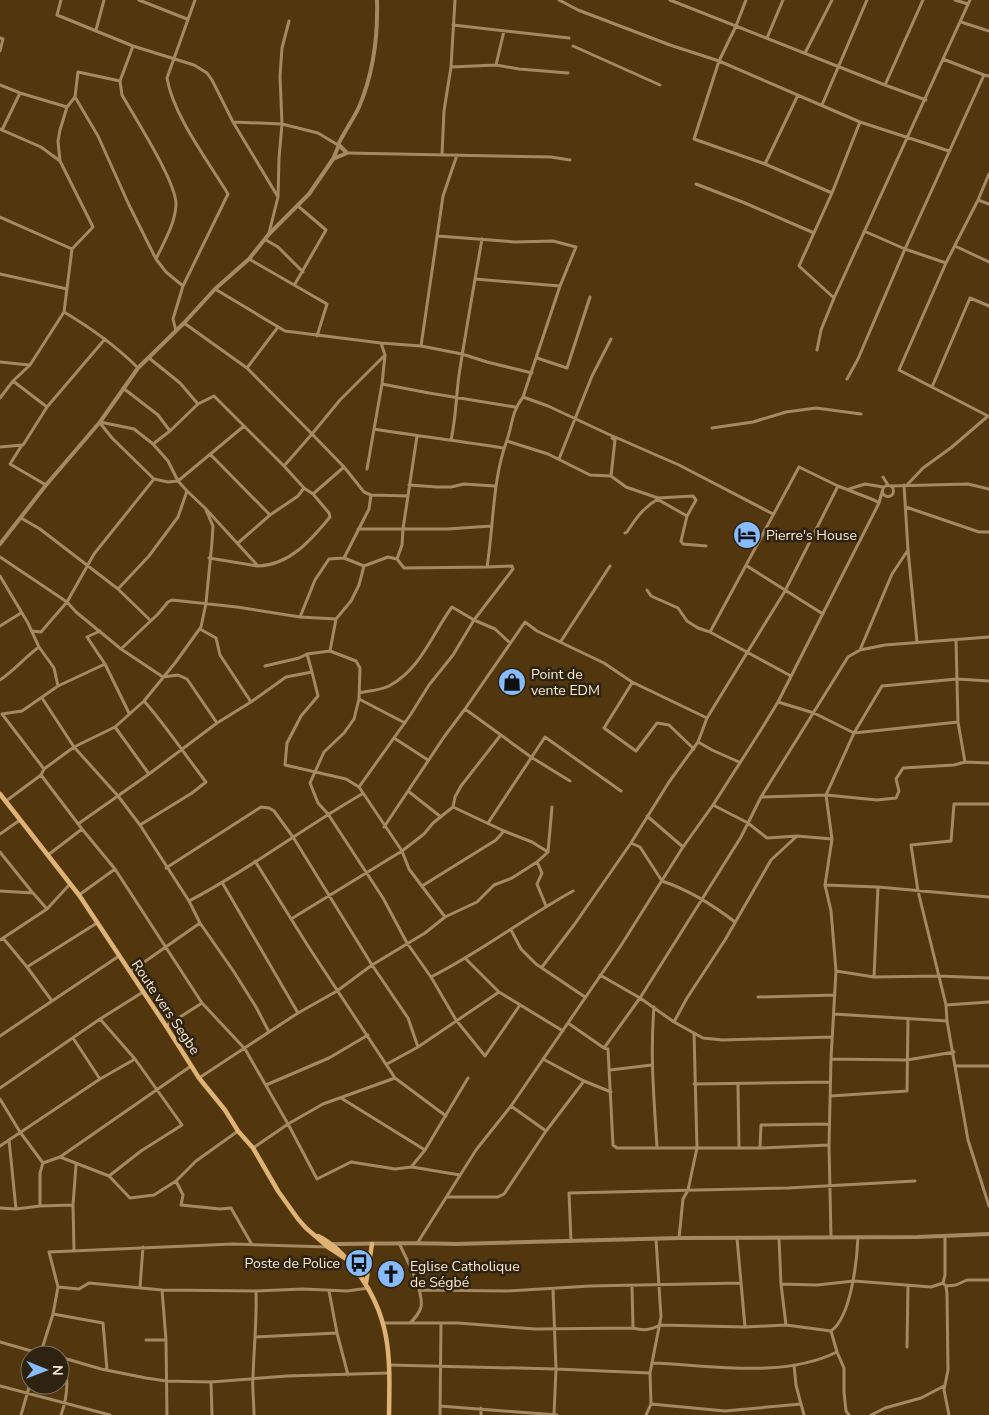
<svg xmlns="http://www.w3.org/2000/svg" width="989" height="1415" font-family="'Nunito Sans',sans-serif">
  <rect width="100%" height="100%" fill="#52370e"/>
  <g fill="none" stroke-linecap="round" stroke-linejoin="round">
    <path stroke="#a58963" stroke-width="3" d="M61,0L57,15L133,46L194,65L207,73L212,80L233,122L278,197
      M139,0L187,19
      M559,0L578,10L670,45L719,61L860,122L949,151
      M670,0L885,85
      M746,0L736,26L719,61L694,139L765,164L832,193
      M923,0L885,85L926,100
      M955,0L968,4
      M961,22L989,31
      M453,25L569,38
      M96,30L104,0
      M0,38L3,39L0,51
      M767,38L783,0
      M133,46L120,81L122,95C135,118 177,183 176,205C175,224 164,242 156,259
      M573,46L660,85
      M805,53L832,0
      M943,59L984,75
      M496,65L504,31
      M451,67L496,65L519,69L568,73
      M0,85L20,93L67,107
      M75,97L98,136L129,205L156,259L166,272L183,286L173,319L176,331
      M822,105L867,0
      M233,122L282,124L318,133L338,145
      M0,129L41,147L60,161L93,227L72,249L64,312C91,328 116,346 138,368
      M2,130L20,93
      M347,153L551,157L570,160
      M442,154L444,111L451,67L455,0
      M60,161L58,141L60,130L67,107L75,97L78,72L120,81
      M765,164L798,95
      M696,184L745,203L814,233
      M978,200L989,204
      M0,217L72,249
      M864,231L905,249L946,263
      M269,233L278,197L279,158L282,124L280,76L282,48L289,21
      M266,240L278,247L303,272
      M955,246L989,262
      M249,259L327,304L317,336
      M0,274L67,289
      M475,279L560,286
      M295,284L326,230L298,206
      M183,286L228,194C208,161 173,115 167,78L195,0
      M215,289L285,331L381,343L421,346L462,354L487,362L532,373
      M834,298L799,266L832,193L860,122
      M184,323L247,368L312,434L284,466
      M421,346L443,196L457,155
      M817,350L821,330L834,298L970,0
      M385,355L340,400L312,434L344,467L364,492L371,495L408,496
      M149,358L180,383L198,404
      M537,358L567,368L590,297
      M0,362L29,365
      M247,368L278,327
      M847,379L858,359L905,249L984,75L989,76
      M13,381L47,407
      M382,384L429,393L515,407
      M932,387L970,298L989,306
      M123,388L158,415L170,431
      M523,397L548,406L608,434
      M0,398L13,381L30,365L64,312
      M988,416L899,370L946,263L978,200L989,174
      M100,422L134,429L153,444L168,461L178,481L187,491L205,508L258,566C290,565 311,540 330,517L329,513L313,494L304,488L298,496L270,515L238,543
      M100,423L112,438L154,479L168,482L178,481L244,426
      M712,428L753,422L786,412L816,408L861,414
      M374,429C417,436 460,441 503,448
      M608,434L679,465L773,514
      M451,440C456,418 456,397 459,375C466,330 474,285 482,239
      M507,441L548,454L590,475L611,476L626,487L658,498L693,496L696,500L687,516L681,541L683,544L706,546
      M153,444L170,431L198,404L214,396L284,466L304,488
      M22,445L10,464L46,485
      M0,447L23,445L47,407L105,339
      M210,454L270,515
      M559,459L592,376L611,339
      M367,469L382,384L385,355L381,343
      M611,476L615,440L612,438
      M883,477L888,485
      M409,485L437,487H451L464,484L494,486
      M904,485L908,550L917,642
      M907,485L923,468L952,447L988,416
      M882.5 491a5.5 5.5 0 1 1 11 0a5.5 5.5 0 1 1-11 0Z
      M891,486L968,484L989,489
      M849,489L865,484L883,487
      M313,494L344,467
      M657,499L687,516
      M906,507L979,532H989
      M21,518L40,529L118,589L150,620
      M358,529H403L417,436
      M625,533L627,532C636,518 644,507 658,499
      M0,557L67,602L76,612L121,649L163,677L178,675L187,679L217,723
      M209,558L257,566
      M344,558L369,509L371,495
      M397,559L404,568L487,567
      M747,566L823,614
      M0,576L28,623L39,647
      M118,589L149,556L178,517L187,491
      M647,590L651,596L678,608L687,621L698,628L710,632L791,676
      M300,617L336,619
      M0,626L21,613
      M32,631L41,632L67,602L94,554L154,479
      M100,631L87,637L105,664L129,713
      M710,632L799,467L838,486L874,500L879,503
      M956,640L958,722
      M561,641L610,566
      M121,649L158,614L168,602L172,600L237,607L300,617L315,580L329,559L344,558L364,566L388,557L397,559L402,545L403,529H447L491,526
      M860,650L885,645L989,637
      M330,651L336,619L351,601L359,585L364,566
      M265,666L299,658L307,654L330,651L356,661L360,668L359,699L354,719L344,733L324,752L310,783L318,803L328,814L383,898L407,943L431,977L456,1020L485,1056L520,1005
      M312,672L318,696L301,716L287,743L285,765L346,779L359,787L402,851L409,869L445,917
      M0,680C15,670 25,657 39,647L54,668L58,686
      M632,683L604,728L636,751L657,723L669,725L694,749
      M359,693C368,691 381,690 389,686C421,669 432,634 452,607L474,620L495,629L510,643
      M42,698L74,747L118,796L140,825L189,901L200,923L234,972L256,1007L269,1032
      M359,699L405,723
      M251,702L286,677L312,672L307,654
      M778,702L814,713L854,733L958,722L965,762
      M465,709L531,757L570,781
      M2,714L22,711L58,686L105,664
      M2,714L44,769
      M115,727L149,774
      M394,738L428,760
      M739,762L712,750L698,742L707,718L785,591L838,486
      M41,775L82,829L115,869L202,1003L245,1049L288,1124L317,1179L351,1162L395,1169L412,1167L460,1175
      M359,787L411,714L429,685L453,655L474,620L513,569L512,566L487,567C494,524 492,481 507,440C513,423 511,413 523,397L560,286L576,247L553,241L515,242L438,236
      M408,791L444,737L465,709L525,622L537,631L604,663L632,682L707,718
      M762,797L826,795L877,800L896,798L899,791L896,779L903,768L954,765L965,762L989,763
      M6,801L41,775L44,769L74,747L115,727L144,701L175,663L201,627L206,603L212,542L213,526L206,510
      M989,804H954L951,841L911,845L918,891L946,1005L947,1021L968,1140L989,1206
      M713,805L748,823L767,838L797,836L832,839
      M453,807L504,831L532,842L548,852
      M647,816L683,847
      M488,823L545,737L621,791
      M78,824L149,774L217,723L251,702L220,655L216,638L200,629
      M140,825L192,793L206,782C185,755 167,727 144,701
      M384,827L408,791L441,817
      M0,834L20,820
      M631,843L640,847L662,881C689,890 713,905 735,922
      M0,852L32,892
      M48,855L82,829
      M255,861L308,946L395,1078L446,1116
      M537,862L542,873L537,884L546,906
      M166,868L261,807L269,808L274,811L293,837L372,965L408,1018L418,1047
      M223,884L298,1013
      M825,885L878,887L989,897
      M422,886L496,840L504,831
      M0,891L33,893L47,909
      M79,895L115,869
      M189,901C249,870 303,828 362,794
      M291,919L402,851L424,834L433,823L453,807L455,797L461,786L500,736
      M511,930L521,949L536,964L585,997
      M3,938L27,967L97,923
      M0,940L47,909L70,884
      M466,959L499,992L563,1031
      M27,967L52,1001
      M542,967L574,925L631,843L669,782L698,742
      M836,971L874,977L878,887
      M130,972L200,923
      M600,975L640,998L674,1022L703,1038L722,1040L832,1037
      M431,977C481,952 524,918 573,891
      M874,977L939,976L989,978
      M758,997L835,995
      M946,1005L989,1002
      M654,1007C650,1054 654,1100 657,1147
      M834,1014L947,1021
      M674,1022L687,998L725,940L771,860L797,836
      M568,1023L604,1048L608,1049L613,1145L617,1148H760L829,1145
      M166,1026L202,1003
      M0,1036L119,956
      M73,1038L100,1079
      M604,1048L640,998L741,837L761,797L848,657L860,650L892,574L908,550
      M543,1059L584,1081L611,1092
      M831,1059L907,1060L954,1052
      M387,1064L418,1047L499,992
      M955,1066H989
      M610,1070L652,1065
      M199,1078L298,1013L337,991L372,965L425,933L445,917L477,902L494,885L512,878L537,862L548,852L552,807
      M694,1084L830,1082
      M266,1085L329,1058L368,1035
      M738,1085L739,1148
      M0,1088L100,1019L143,992
      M830,1096L907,1091L908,1019
      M341,1098L425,1150
      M0,1099L20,1132L43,1163L40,1173V1206L16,1209L0,1208
      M511,1106L546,1131
      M9,1140L16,1209
      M0,1146L100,1079L135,1059
      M253,1148L288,1124L323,1104L395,1078
      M760,1148L761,1125L829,1124
      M60,1157L109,1176L141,1151L182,1125L135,1059L100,1019
      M43,1163L60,1157L191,1066
      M412,1166L425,1150L468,1078
      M109,1176L130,1198L154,1195L176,1181L183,1195L181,1205L220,1209L231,1208L251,1243
      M176,1181L196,1161L238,1131
      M448,1197H498L504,1194L546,1131L584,1081
      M40,1206L73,1205
      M831,1237L829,1145L831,1059L836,971L831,911L825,885L832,839L826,795L854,733L882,686L957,679L989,681
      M679,1238L683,1199L688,1190L697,1148L694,1033
      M737,1238L745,1327
      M779,1238L781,1284L786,1325
      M571,1241L569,1193L788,1188L915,1181
      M418,1242L476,1150L511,1106L620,947L683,847L713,805L759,733L778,702L879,503L882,492
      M399,1243C406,1258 424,1291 421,1307C419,1314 415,1318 410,1323
      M74,1250L73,1205L76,1165
      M943,1283L946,1286L947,1294L948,1370L944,1390L949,1415
      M781,1284L817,1285L854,1281L931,1287L943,1283L945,1275V1236
      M632,1286L633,1328
      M946,1286L956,1285L967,1280H989
      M58,1287L79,1289L89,1283L162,1290L256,1291L303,1289L347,1291L369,1288
      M140,1287L143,1247
      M553,1289L556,1369L554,1415
      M162,1290L166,1340L167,1415
      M419,1290L506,1291L590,1286L740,1283
      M329,1291L337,1333L348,1375
      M53,1314L103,1323L107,1370
      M384,1323H458L535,1329L633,1328C644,1331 650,1330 660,1325L745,1327L786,1325L831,1331C851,1317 857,1261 858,1237
      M831,1331L837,1352L844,1368V1392L846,1411L849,1415
      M255,1337L337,1333
      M146,1340H166
      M0,1342L45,1355
      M907,1347L908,1285
      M40,1355L53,1314L58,1287L49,1252L233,1244L328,1247
      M60,1357L101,1369L146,1378L166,1381L211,1382L287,1376L389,1373
      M652,1363C711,1365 782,1379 837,1352
      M389,1365L556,1369L650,1373
      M211,1382L212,1415
      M0,1386L110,1415
      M651,1404L725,1411L801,1404L796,1385L794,1365
      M801,1404L804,1415
      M440,1406L557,1415
      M21,1415L30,1384
      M61,1415C68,1396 69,1378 63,1359
      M254,1415C254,1402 252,1389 253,1376C254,1347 257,1319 256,1291
      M440,1415L441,1324
      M481,1415V1408
      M646,1415L651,1404L650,1373L661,1317L656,1239
      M871,1415L885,1408L921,1398L944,1386"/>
    <path stroke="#a58963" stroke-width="4" d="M338,145C344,132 353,120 359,107C373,74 378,35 377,0
      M0,544L46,485L100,422L138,368L184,323L215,289L249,259L269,234L309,194L333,159L339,145L347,153L333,159
      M333,1244C374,1244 414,1242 455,1244L679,1238L918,1237L989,1234"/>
    <path stroke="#dfb275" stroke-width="4.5" d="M0,794L79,895L166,1026L199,1078L225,1110L238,1131L253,1148L278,1191L298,1219L306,1228L328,1247L348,1260
      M318,1236C334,1244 343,1254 355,1269C392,1317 390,1357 389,1415
      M366,1283L372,1244"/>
  </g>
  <defs>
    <g id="hotel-disc" transform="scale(1.4375)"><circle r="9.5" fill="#87bbfb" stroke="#2e2211"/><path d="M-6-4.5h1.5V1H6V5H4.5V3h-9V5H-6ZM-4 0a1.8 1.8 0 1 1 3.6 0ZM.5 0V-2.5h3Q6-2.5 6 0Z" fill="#111"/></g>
    <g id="shop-disc" transform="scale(1.4375)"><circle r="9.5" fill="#87bbfb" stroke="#2e2211"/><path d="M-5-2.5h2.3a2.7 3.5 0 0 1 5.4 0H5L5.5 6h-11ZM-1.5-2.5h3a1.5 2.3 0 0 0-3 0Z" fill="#111"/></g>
    <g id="bus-disc" transform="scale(1.4375)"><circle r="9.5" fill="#87bbfb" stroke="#2e2211"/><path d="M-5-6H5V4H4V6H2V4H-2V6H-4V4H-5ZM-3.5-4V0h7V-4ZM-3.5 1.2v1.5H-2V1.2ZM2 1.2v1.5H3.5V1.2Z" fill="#111"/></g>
    <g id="church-disc" transform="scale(1.4375)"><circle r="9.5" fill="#87bbfb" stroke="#2e2211"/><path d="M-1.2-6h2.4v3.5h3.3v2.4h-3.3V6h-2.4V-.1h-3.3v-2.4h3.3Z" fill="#111"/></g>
  </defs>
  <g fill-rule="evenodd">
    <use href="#hotel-disc" x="747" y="535"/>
    <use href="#shop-disc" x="512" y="682"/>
    <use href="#bus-disc" x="359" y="1263"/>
    <use href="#church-disc" x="391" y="1274"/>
  </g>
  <g text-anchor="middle" stroke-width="5" stroke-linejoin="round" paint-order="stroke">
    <g font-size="14" fill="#fbead5" stroke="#2e2211" text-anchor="start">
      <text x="766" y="540">Pierre's House</text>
      <text x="531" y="679">Point de<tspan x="531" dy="16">vente EDM</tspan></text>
      <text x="340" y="1268" text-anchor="end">Poste de Police</text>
      <text x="410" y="1271">Eglise Catholique<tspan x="410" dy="16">de Ségbé</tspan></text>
    </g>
    <g font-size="14" fill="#fbead5" stroke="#2e2211">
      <text transform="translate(166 1007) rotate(56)" y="5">Route vers Segbe</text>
    </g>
  </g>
  <g transform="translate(45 1370) rotate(91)"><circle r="24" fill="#2e2211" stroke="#80725f"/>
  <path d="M0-4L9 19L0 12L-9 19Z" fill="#87bbfb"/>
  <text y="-8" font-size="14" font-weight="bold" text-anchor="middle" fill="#fbead5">N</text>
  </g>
</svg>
